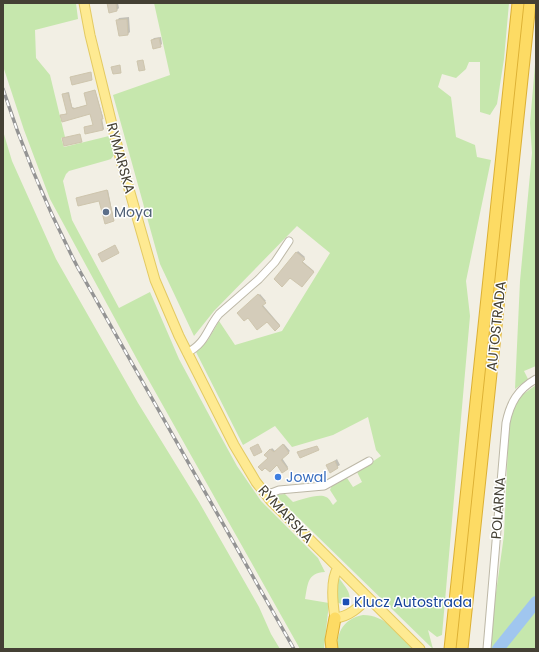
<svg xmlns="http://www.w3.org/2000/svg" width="539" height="652" font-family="Poppins,sans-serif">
  <rect width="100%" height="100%" fill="#f2efe4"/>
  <path fill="#c6e7ad" d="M3,3H76L78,19L35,30L36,58L50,75L65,137L61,138L64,147L109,136L114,155L111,159L108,160L69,171L66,174L63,181L72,220L119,308L150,292L179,359L215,426L237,466L261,501L318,558L325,572C307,573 308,584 305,599L329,603L324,649H300L139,363L50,199L24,130L3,66Z
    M154,3H509L504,59L497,104L490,115L480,112V62H469L466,69L456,78L442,74L438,87L451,97L456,137L475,145L477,157L491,160L466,281L470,316L442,635L437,637L428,630L433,649L275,495L285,494L293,502C301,500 319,493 326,497C329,498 331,502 333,505L337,501L330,490L332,485L347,478L353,487L362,482L357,472L381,456L376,450L368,417L333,435L292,447L275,426L243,445L196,352L208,340L219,321L235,345L282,331L330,253L297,226L214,311L194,336L160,264L113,95L170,75Z
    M522,3H526L457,649H454Z
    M536,53V366L524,371L528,379L515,389L520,281L532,153L530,123Z
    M3,131L12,161L56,259L138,403L199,502L259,607L271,634L280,649H3Z
    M536,385V649H491L489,643L504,535L509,424L515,400Z
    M339,578C345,587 357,598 343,605L337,602V579Z
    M363,615C385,615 400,634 415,649H337C337,631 344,619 363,615Z"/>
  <path fill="#0003" d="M107,3H118L119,8L117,10Z
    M129,17L130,32L128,34L117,21L119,18Z
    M161,37L162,44L160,46L152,40L154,38Z
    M95,90L103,117L102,118L104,129L103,130L94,125L91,113L61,115L68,113L64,94L65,93L69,92L72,107L75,108L88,105L85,93Z
    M108,190L114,221L100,200L78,198Z
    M298,251L305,257L302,261L314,271L302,286L290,276L275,279Z
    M260,294L266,301L262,304L280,325L275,329L267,321L248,317L238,313Z
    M284,444L290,451L282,458L288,467L287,469L277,463L266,455L272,448L276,452Z
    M337,459L340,465L330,471L327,466Z"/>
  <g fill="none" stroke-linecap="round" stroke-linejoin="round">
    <path stroke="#a0c6ef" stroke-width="12" d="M498,649L536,602"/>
  </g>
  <path fill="#d4ccba" stroke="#cec5ad" d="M107,3H116L117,11L109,13Z
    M127,19L128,35L119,36L116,20Z
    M159,38L161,47L153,49L151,40Z
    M143,60L145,70L139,71L137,61Z
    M120,65L121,73L113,74L111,67Z
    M91,72L92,80L72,85L70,77Z
    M95,90L103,119H101L103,130L85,134L84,127L93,125L90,114L62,122L60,115L67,114L62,94L68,93L72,108L73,109L87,105L84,93Z
    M80,134L82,142L64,146L62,138Z
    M107,190L114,221L105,224L99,201L78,206L76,198Z
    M115,245L119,253L102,262L98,254Z
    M296,252L305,259L302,262L314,272L302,287L290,278L282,287L274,279Z
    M258,294L266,303L262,306L280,326L275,331L267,322L257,330L248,318L244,321L237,313Z
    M258,444L262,452L254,456L250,448Z
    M283,444L289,453L281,460L288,469L282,473L277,465L270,472L265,468L262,471L258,467L268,458L264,455L270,449L274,452Z
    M317,446L319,450L300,458L297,452Z
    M335,461L338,468L330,473L326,465Z"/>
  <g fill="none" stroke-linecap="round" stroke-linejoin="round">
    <g stroke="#bdb8a7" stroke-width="9">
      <path id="minor" d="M187,353C207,342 206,330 219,314L259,279L275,262L289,241
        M266,495L279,490L324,486L369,461
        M487,649L506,423C510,403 518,389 536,379"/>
    </g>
    <g stroke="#e3ca62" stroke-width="11">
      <path id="major" d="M84,3L90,35L121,161L155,280L179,336L234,445L256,482L271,501L420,649
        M338,568C330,579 333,605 335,618C349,617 359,607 368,598"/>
    </g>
    <g stroke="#dcb034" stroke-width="13">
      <path id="highway" d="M332,649L331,640L335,618
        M450,649L518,3
        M462,649L530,3"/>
    </g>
    <use href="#minor" stroke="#fff" stroke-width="7"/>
    <use href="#major" stroke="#feea92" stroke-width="9"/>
    <use href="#highway" stroke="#fddb64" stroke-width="11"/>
    <g stroke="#949494" stroke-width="3.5">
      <path id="rail" d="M3,89C23,151 48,210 78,268L294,649"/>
    </g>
    <use href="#rail" stroke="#fff" stroke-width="2" stroke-dasharray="6" stroke-linecap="butt"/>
  </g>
  <circle fill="#5c6f8a" stroke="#fff" stroke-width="1.5" cx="106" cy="212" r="4"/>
  <circle fill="#3f7fe0" stroke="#fff" stroke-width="1.5" cx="278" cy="477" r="4"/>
  <rect fill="#1a4fb4" stroke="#fff" stroke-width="1.5" x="342" y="598" width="8" height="8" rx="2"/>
  <g text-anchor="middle" stroke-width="3" stroke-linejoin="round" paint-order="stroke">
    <g font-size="14" fill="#444034" stroke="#fff">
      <text transform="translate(121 158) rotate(75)" y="5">RYMARSKA</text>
      <text transform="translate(496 326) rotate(-84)" y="5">AUTOSTRADA</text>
      <text transform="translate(498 508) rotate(-86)" y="5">POLARNA</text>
      <text transform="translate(286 514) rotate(47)" y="5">RYMARSKA</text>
    </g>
    <g font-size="14" fill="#4e5e75" stroke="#fff" text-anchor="start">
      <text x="114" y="217">Moya</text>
    </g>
    <g font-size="14" fill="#366cbe" stroke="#fff" text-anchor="start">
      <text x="286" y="482">Jowal</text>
    </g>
    <g font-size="14" fill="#164399" stroke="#fff" text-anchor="start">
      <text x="354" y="607">Klucz Autostrada</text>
    </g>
  </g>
  <rect width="539" height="652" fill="none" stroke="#444034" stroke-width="8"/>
</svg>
